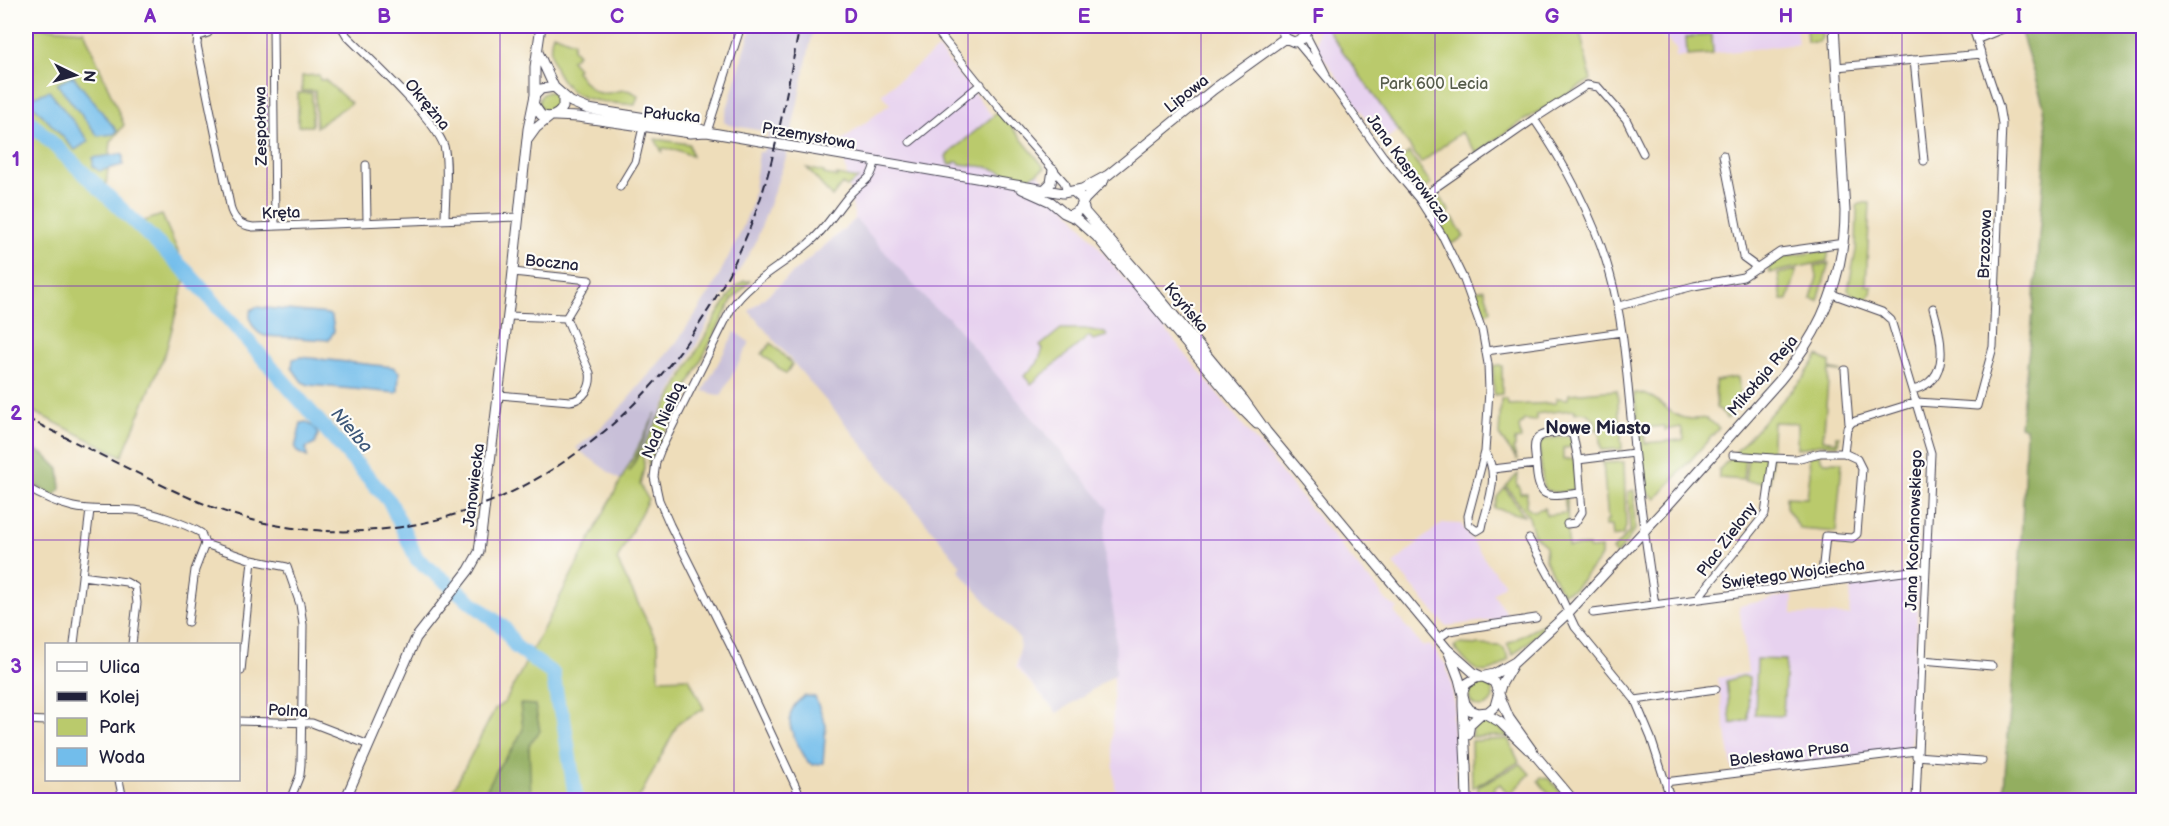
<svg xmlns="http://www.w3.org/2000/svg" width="2169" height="826" font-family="'Balsamiq Sans',sans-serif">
  <rect width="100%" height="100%" fill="#fdfcf7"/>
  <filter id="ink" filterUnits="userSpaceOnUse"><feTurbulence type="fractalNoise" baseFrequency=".0167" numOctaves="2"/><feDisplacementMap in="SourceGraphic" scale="12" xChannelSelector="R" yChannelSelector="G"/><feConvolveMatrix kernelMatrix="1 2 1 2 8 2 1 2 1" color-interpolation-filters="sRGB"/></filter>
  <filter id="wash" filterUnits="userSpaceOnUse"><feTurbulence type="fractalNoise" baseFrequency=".008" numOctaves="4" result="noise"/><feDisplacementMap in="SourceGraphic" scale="24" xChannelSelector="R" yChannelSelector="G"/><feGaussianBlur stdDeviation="1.35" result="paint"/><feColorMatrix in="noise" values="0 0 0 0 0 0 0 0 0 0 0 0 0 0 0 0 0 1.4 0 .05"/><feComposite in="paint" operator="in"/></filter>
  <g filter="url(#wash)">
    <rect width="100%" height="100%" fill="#eeddba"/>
    <path fill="#e7d2ef" d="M1325,26L1399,130L1382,142L1317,48V32Z
      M1653,26H1796L1798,44L1675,58L1677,50Z
      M938,49L1367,578H1369L1387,601L1398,608L1394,612L1422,646L1429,644L1446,665L1452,686L1455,714H1452L1458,800H1116L1112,743L1114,670L1056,712L1016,667L1022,638L959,571L964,567L886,468L750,310L855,219L841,141L890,104L881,94Z
      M1442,523L1461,524L1488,564L1505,584L1493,594L1510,618L1446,626L1393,564Z
      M1916,577L1919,581L1910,752L1737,773L1732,767L1730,756L1717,678L1748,673L1739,606L1793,594L1792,614L1849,615L1851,589L1857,585Z"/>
    <path fill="#c8bfd8" d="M752,26H814L786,158L755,244L712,315L624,483L576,448L593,435L615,414L676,343L711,291L740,234L752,204L759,152H763L769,132L729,125L724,122V119Z
      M856,219L933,307L948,317L1109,509L1104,538L1105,563L1115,622L1116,674L1057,713L1018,667L1020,640L959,571L961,566L839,416L749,311Z
      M735,332L749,342V344L721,396L703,391Z"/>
    <path fill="#baca6c" stroke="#6e7654" stroke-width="1.5" fill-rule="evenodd" d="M26,26L84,31L124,125L111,142L105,194L136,224L162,215L187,272L166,351L122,456L26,408Z
      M1325,26H1579L1591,80L1518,124L1477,153L1461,132L1421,163Z
      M1806,26H1820L1822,37L1819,42H1807Z
      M553,34L574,42L573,49L578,54L571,60L578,68L576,71C582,78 587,88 596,92C611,98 625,82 638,96L635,105C618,103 598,103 583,97C561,90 544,55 553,34Z
      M1712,35L1713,54L1687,56L1686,37Z
      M319,75L320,80H325L351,103L316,127L315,91H302V76Z
      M539 102a10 10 0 1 1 20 0a10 10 0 1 1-20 0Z
      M298,93H312V126H298Z
      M999,111L1045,168L1026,180L987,167L960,164L959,162H954V164H948L946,156Z
      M655,139L689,144L692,156L677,150L663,148L662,152Z
      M1409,152L1431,184L1426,188L1415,184L1398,162Z
      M807,168L824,172V174L837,177V175L858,179L847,187L842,184L832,197Z
      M1437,192L1450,212L1436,220C1431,210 1428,201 1437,192Z
      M1863,203H1870L1866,285L1872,286L1871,294L1866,300L1856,297L1848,290L1856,250L1857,207L1858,205Z
      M1453,218L1464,237L1451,244L1439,225Z
      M1829,250L1827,261L1770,273L1768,266L1777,258Z
      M1829,263L1818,301L1811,299L1817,277L1815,266Z
      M1797,270L1788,300H1782L1778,274Z
      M744,281H750L732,300L653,455L649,468L647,448L643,455L644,468L640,485L648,499L617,560L658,644L659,679L689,678L704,709L679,722L638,800H448L495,709L505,702L656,413L629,472L717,315L735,287Z
      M1484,289L1491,310L1490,312L1482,314L1474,292Z
      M1061,329H1086L1105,333L1107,336L1093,340L1089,336L1031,384L1024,376L1037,364L1043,349L1040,346Z
      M771,343L792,364L786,374L762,354Z
      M1818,356L1830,362V369L1842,372L1829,371L1823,440L1836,442V436H1839L1838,445L1819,444L1797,449V423L1773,422L1770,483L1745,481L1748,456H1745L1743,480L1719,478V470L1804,377Z
      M1493,366H1502V394L1494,395Z
      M1738,377L1741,403L1727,419L1720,410L1716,408L1715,381Z
      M1617,390L1622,449L1601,450L1599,430H1596C1597,417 1587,410 1575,413V410C1561,411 1550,412 1536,414V421L1524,420L1519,427L1521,439L1515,440V447L1513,448L1517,460L1499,435L1501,399H1507L1508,405L1556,403L1557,398L1568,399L1569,394Z
      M1634,393C1659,393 1665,414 1684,418C1704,422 1701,412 1719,428L1656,499L1646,490ZM1665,426V430L1681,427L1684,438L1682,440L1645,443L1644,428Z
      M1566,436L1572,439L1573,447L1563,448V460L1574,459L1576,484L1573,490C1563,493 1550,495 1543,486L1539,445L1541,440Z
      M1820,453L1821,459L1825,462H1842L1836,532L1800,529L1786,507V497L1807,498L1810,473L1809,457Z
      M1624,462L1626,527L1623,535L1613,537L1612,526H1605V522L1608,521L1603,463Z
      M1518,474L1517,486H1519L1520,493H1527L1526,506L1533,511L1545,508L1546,515L1566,513L1564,494H1567L1568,547L1589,546V549L1601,548V556L1598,561L1574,589L1562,593L1545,559L1546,546L1534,535L1529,517L1506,486Z
      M1505,488L1524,516L1494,508L1497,497Z
      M1634,490L1635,530L1617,555L1612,551L1630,531L1628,492Z
      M1558,616L1513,655L1507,644Z
      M1458,644L1500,646L1504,649L1509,659C1483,683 1472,670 1454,647Z
      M1757,659L1786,660L1783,716L1755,715Z
      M1742,676L1749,677L1748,720L1731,724L1726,681Z
      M1469 695a12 12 0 1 1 24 0a12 12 0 1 1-24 0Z
      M1485,718H1489L1509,736L1471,737C1473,728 1474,720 1485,718Z
      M1508,739L1519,762L1472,788L1471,741Z
      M1521,764L1530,774L1509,795L1500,784L1493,789L1498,795L1501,794L1504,798L1496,800L1478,796V786Z
      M1541,777L1549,779L1567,800H1555L1538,781Z"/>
    <path fill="#93ae60" stroke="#5a684e" stroke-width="1.5" d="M2019,26H2143V800H2003C2013,677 2022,553 2026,428L2020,426L2032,323L2047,137L2044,107Z
      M26,445L45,455L59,469L61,489L53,496L26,480Z
      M520,704L535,705L540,731L529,745L531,800H481L499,766L513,748L523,729Z"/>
    <path fill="#72bdeb" stroke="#4a7093" stroke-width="1.5" d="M73,76L117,131L114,134L98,136L57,84Z
      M49,91L89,141L75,150L31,103L30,98Z
      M120,154L123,155V165L99,171L93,166V158Z
      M256,307L328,314L332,317L334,331L329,340L265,336C255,333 247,320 251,310Z
      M301,357L393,367L399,372L398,391L396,393L309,385L302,382L292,368L293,359Z
      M306,422L315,428L318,434L315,444L306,448L307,457L297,452L295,448L301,423Z
      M805,696L815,697L826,725L823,763L813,765L808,762C795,740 776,715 805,696Z"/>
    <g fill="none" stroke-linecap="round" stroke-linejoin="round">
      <path stroke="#72bdeb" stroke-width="15" d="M26,118L187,272L390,502L417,559L504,628L516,647L553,674L558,705L563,716L576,800"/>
    </g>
  </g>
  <g filter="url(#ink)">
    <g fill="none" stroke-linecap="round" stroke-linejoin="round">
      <g stroke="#413e4e" stroke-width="9">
        <path id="minor" d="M192,26L196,33L202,35L208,33L212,26
          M273,26L275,226
          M341,26L347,36C370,59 435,119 444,146C449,164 445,200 445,219
          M933,26L999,108L1064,182L1067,191
          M198,35L197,45L231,210C235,221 241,225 253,227L519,217
          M1306,35L1326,74
          M1978,39L2010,26
          M1297,42L1328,79L1383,156L1419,199L1442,235L1464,280L1482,330L1488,364L1489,391L1485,452
          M1914,60L1924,161
          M1836,67L1982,54
          M1534,119C1567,167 1594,217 1610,274C1625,327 1627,383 1633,437C1638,493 1647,549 1655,605
          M707,132L741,26
          M910,142L981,84
          M1723,155L1743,257L1758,268
          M366,165L367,222
          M620,187L635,162L643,127
          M1419,199L1534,119L1587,85L1598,87L1626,119L1643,153
          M513,272L589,280L566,318
          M1832,294L1882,312L1891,320L1931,453L1916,800
          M1619,306L1694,286L1743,277L1780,252L1844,243
          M508,316L566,318
          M1486,351L1622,332
          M1845,370L1849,424
          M1913,390C1953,380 1941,337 1933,308
          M499,395L570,401C584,400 592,387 590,373L566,318
          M1485,452C1500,474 1489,500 1483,523L1482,528L1477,531L1469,525L1468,516Z
          M1733,455L1773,458
          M1536,464C1534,445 1530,435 1554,433C1561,432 1567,431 1573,435L1578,460
          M1493,469L1536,464C1538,503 1548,496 1581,493
          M26,487C41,496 56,503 73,507C94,512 114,508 135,510C152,512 186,524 201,533L205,544L252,560L287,567L300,604L303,625L301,764L300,775L290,800
          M1567,524L1575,523L1582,512L1578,460L1634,453
          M1529,539L1561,597L1575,627L1635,700L1651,738L1671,800
          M82,576L126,582L135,587L137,603L132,644
          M1821,583L1826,536L1852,538L1857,534L1862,469L1857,459L1844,453
          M1697,599L1765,514L1773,458L1796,459L1820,453H1844L1847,428L1852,422L1917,402L1977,406L1993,347L2002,124L1999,106L1972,26
          M1593,613L1926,569
          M188,622L195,570L205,544
          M1439,638L1449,631L1536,618
          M74,644L90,510
          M1922,660L1992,666
          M241,671L252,560
          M1635,700L1716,689
          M26,720L46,721
          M238,721L312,723L369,745
          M1916,756L1982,761
          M119,780L123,800
          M1665,782L1916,751
          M802,800L731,647L670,525L659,500L654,477L656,462L661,449L731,309C750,280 783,266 809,243C826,229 836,210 851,193C863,180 871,183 875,162"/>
      </g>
      <g stroke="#413e4e" stroke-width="11">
        <path id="tertiary" d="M1284,26L1283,31L1285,38L1294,42L1304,38L1307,32L1306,26
          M538,52L554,87
          M535,95L541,89L554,87L571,102L588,109L691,125L705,131
          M534,105L541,115C550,119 558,116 563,107V95
          M555,116L578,117L690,133L707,132L1063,193L1082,189L1108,175L1214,89L1285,38
          M528,139L536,128L550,117
          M1022,189L1051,202L1064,213L1077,219L1097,237L1237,404L1257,424
          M1044,190L1051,183L1053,170
          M1073,191L1081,198L1085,212L1148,284L1243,399L1266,431L1447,649L1474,673L1494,682L1509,718L1536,756L1573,800
          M1070,215L1079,210L1085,199L1104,180
          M1448,650L1459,679L1465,703L1470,710L1478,713L1488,712L1495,706L1501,685L1512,666
          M1484,713L1500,722L1528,749
          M1468,735L1470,724L1482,713
          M1466,764L1467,800
          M1466,768L1463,706V691L1466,684L1476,678L1494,674L1515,662L1568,613L1671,502L1780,380C1822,331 1845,276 1845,211L1834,26
          M345,800L416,638L469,570L479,552L511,290L528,129L535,95V67L541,26"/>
      </g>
      <use href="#minor" stroke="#fff" stroke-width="7"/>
      <use href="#tertiary" stroke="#fff" stroke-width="9"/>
      <path stroke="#22223b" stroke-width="2" stroke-dasharray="9 4.5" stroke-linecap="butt" d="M26,418C61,435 97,453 133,471C176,492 218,513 265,523C477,568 666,426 746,237C775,170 785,96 800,26"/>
    </g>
  </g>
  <path fill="none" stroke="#7b2cbf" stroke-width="1.5" stroke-opacity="0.55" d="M267,26V800M500,26V800M734,26V800M968,26V800M1201,26V800M1435,26V800M1669,26V800M1902,26V800M26,286H2144M26,540H2144"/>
  <g text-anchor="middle" stroke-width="4.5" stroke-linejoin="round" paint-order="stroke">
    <g font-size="16" fill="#575d4c" stroke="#fdfcf7">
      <text x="1434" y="89">Park 600 Lecia</text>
    </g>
    <g font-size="16" fill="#22223b" stroke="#fdfcf7">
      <text transform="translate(1186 93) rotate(-38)" y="6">Lipowa</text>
      <text transform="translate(428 104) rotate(50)" y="6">Okrężna</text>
      <text transform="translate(672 114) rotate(5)" y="6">Pałucka</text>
      <text transform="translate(260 126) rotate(-91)" y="6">Zespołowa</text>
      <text transform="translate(809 135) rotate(10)" y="6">Przemysłowa</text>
      <text transform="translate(1409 168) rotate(54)" y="6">Jana Kasprowicza</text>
      <text transform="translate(281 212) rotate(-2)" y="6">Kręta</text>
      <text transform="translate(1984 244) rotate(-88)" y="6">Brzozowa</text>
      <text transform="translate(552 262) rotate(6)" y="6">Boczna</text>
      <text transform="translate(1187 307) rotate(50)" y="6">Kcyńska</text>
      <text transform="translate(1762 375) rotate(-50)" y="6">Mikołaja Reja</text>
      <text transform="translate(662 420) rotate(-66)" y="6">Nad Nielbą</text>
      <text transform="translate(473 485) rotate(-83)" y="6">Janowiecka</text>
      <text transform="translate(1913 530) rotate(-88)" y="6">Jana Kochanowskiego</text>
      <text transform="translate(1726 539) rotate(-53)" y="6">Plac Zielony</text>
      <text transform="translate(1793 573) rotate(-8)" y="6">Świętego Wojciecha</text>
      <text transform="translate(288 710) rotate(3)" y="6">Polna</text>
      <text transform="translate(1789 753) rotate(-7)" y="6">Bolesława Prusa</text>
    </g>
    <g font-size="18" font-weight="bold" fill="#22223b" stroke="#fdfcf7">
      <text x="1598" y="434">Nowe Miasto</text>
    </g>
    <g font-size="18" font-style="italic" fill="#3e5879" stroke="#fdfcf7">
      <text transform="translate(352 430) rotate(49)" y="6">Nielba</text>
    </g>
  </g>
  <rect width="2169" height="826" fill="none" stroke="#fdfcf7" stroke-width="66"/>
  <rect x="45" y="643" width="195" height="138" fill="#fdfcf7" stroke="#a5a5ac" stroke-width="1.5"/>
  <rect x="57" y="662" width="30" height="9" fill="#ffffff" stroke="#a5a5ac" stroke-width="1.5"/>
  <text x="99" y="673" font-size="18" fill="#22223b">Ulica</text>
  <rect x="57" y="692" width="30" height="9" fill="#22223b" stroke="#a5a5ac" stroke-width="1.5"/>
  <text x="99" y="703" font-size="18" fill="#22223b">Kolej</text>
  <rect x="57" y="718" width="30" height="18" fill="#baca6c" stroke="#a5a5ac" stroke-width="1.5"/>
  <text x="99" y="733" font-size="18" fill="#22223b">Park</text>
  <rect x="57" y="748" width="30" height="18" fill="#72bdeb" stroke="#a5a5ac" stroke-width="1.5"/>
  <text x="99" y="763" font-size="18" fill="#22223b">Woda</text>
  <g transform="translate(75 75) rotate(95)" stroke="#fdfcf7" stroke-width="4.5" paint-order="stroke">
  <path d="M0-4.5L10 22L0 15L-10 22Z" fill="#22223b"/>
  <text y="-9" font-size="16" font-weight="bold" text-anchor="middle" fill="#22223b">N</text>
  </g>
  <rect x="33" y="33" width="2103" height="760" fill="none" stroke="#7b2cbf" stroke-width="2"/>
  <g font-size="20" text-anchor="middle" font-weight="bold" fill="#7b2cbf">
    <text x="150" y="23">A</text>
    <text x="384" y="23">B</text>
    <text x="617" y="23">C</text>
    <text x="851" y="23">D</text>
    <text x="1084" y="23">E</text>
    <text x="1318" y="23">F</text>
    <text x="1552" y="23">G</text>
    <text x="1786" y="23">H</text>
    <text x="2019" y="23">I</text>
    <text x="16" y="166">1</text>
    <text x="16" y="420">2</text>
    <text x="16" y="673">3</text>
  </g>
</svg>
